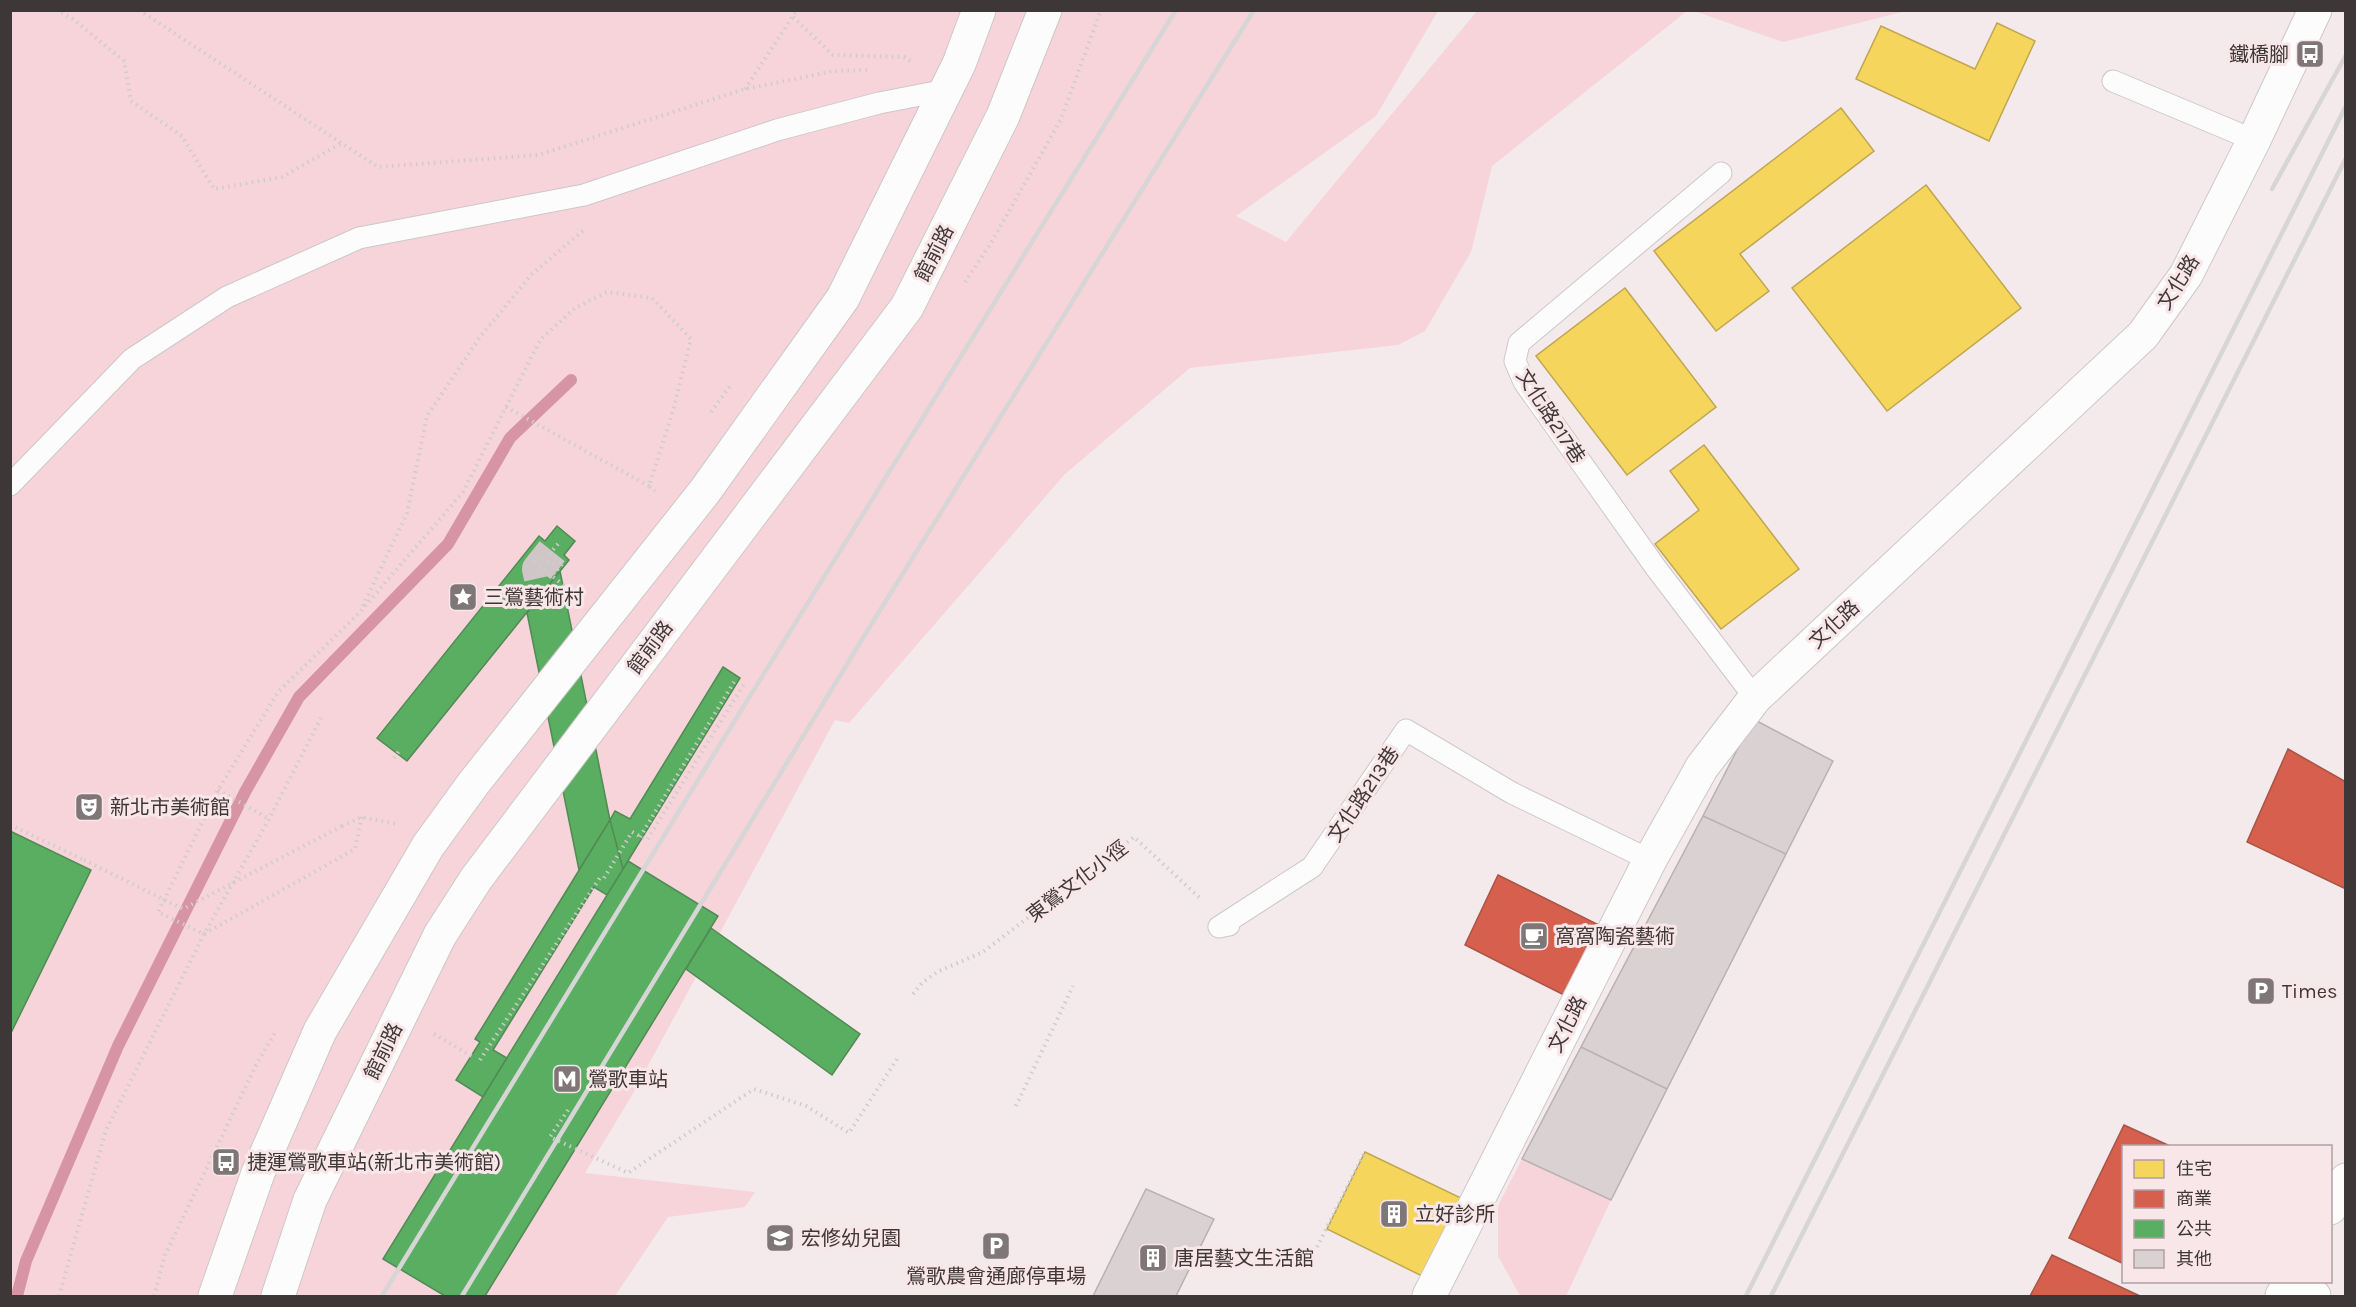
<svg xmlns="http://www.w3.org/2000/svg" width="2356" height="1307" font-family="Karla,'Noto Sans TC',sans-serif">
  <rect width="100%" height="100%" fill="#f4eaec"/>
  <path fill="#f6d4da" d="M10,11H1438L1376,116L1236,216L1286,242L1477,11H1687L1492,166L1471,252L1425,331L1398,345L1190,368L1065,474L849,723L835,720L631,1097L585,1173L755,1192L745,1207L668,1217L615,1296H11Z
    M1694,11V10L1906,11L1783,42Z
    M1522,1159L1611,1200L1566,1296H1522L1519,1294L1498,1256V1206Z"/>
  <path fill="#f6d55c" stroke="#bfa651" stroke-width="1.5" d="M1997,23L2035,41L1989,141L1856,79L1881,26L1975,69Z
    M1841,108L1874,151L1740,254L1769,291L1716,331L1654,251Z
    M1926,185L2021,308L1887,411L1792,288Z
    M1625,288L1716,407L1627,475L1536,356Z
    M1704,445L1799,569L1721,629L1655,544L1699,510L1670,471Z
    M1365,1152L1461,1198L1422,1276L1327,1229Z"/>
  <path fill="#d6604d" stroke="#a85447" stroke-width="1.5" d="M2288,749L2346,782V889L2247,842Z
    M1498,875L1603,927L1568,997L1465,945Z
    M2124,1125L2170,1146H2124V1264L2069,1238Z
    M2052,1255L2140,1296H2030Z"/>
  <path fill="#5aae61" stroke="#528a55" stroke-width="1.5" d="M557,526L575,541L564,555L569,560L407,761L377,738L539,536L545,541Z
    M560,571L610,820L579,870L527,613Z
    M723,667L740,678L623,869L610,820L615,811L630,819Z
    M610,820L623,869L607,895L594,887L493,1050L507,1058L483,1097L456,1080L480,1042L475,1039Z
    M10,831L91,870L10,1035Z
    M628,861L718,916L485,1296H445L383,1259Z
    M711,928L860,1034L832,1075L686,969Z"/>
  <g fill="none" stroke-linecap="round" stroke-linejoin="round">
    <path stroke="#d795a4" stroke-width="12" d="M17,1296L26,1261L118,1046L245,792L299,697L448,544L510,438L571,380"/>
  </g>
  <path fill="#d9d1d2" stroke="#b9b1b3" stroke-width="1.5" d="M1753,719L1833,761L1786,854L1703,816Z
    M1703,816L1786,854L1667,1089L1581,1047Z
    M1581,1047L1667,1089L1611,1200L1522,1159Z
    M1146,1189L1214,1219L1176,1296H1093Z"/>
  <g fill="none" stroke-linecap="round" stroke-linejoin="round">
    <path stroke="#d0c6c8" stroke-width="32" stroke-dasharray="32 16" stroke-linecap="butt" d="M540,578L538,569L558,544"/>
    <g stroke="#cec7c8" stroke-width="23">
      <path id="service" d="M2113,81L2254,140
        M1721,173L1519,343L1515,361L1524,382L1656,568L1755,698
        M10,485L132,359L227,297L359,238L584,195L777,130L879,103L946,90
        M1229,925L1219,927L1312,867L1406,730L1512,793L1650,860"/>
    </g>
    <g stroke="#cec7c8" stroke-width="35">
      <path id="minor" d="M2289,1283L2314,1296
        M1429,1296L1650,860L1702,767L1755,698L2143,335L2186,275L2254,140L2315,10"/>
    </g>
    <g stroke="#cec7c8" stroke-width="35">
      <path id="tertiary" d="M2330,1208L2346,1180
        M215,1296L258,1173L320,1031L428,846L473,784L705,491L843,298L959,64L979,10
        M278,1296L310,1200L440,935L476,879L907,307L1003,116L1045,10
        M2282,1296L2290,1282"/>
    </g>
    <path stroke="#cfcccd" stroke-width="4" stroke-dasharray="1.5 4.5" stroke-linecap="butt" d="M56,10L73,19L124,61L131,101L182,136L214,189L282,177L342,143
      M139,10L378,167L538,155L745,89L834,71L868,70
      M793,17L833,55L904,57L914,63
      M745,89L797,10
      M965,282L991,243L1061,119L1101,10
      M506,407L649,486
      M711,412L730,386
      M558,544L550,553L563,563L558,569L540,556L535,562L573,593
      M363,606L407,513L427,416L480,337L532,274L585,229
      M394,758L399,751
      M218,790L269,819
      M362,817L355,849L204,934L158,912L218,790L278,692L360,612L463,492L540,340L575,308L607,292L652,298L691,339L672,414L649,486L655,491
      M10,825L84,860
      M342,826L362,817L396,824
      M640,837L734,682
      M604,878L632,832L647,840L744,684
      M913,994L922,983L937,972L983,952L1134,837L1202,900
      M434,1034L475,1058
      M480,1060L601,876
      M1016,1106L1073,986
      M568,1110L550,1137L628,1173L754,1089L806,1106L849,1133L897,1059
      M1317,1247L1365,1152
      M59,1296L106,1130L204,934L269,819L321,718
      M154,1296L165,1255L257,1063L275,1033"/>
    <use href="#service" stroke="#fdfcfc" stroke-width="21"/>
    <use href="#minor" stroke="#fdfcfc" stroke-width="33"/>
    <use href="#tertiary" stroke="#fdfcfc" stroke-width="33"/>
    <path stroke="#d7d5d5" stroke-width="4.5" d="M2272,189L2346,55
      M382,1296L719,746L1176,10
      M462,1296L877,615L1254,10
      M1746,1296L2346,106
      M1771,1296L2346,158"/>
    <path stroke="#cfcccd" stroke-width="4" stroke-dasharray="1.5 4.5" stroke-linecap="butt" d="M84,860L183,909L342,826"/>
  </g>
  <defs>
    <g id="bus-square" transform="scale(1.5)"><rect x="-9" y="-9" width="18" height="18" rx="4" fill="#7e7677" stroke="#f8e6e9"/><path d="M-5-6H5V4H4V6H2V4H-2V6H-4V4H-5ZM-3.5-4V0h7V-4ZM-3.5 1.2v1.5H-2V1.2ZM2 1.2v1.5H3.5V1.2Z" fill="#fff"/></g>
    <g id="sight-square" transform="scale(1.5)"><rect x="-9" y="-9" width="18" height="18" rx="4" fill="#7e7677" stroke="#f8e6e9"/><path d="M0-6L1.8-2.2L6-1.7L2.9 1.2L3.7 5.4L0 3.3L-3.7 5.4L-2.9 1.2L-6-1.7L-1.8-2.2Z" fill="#fff"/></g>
    <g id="theatre-square" transform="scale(1.5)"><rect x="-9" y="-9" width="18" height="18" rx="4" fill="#7e7677" stroke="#f8e6e9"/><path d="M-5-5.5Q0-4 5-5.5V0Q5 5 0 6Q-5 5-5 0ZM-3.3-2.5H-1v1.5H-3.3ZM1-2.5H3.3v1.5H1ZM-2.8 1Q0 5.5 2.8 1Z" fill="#fff"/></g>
    <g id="cafe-square" transform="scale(1.5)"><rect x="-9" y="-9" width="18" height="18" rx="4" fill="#7e7677" stroke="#f8e6e9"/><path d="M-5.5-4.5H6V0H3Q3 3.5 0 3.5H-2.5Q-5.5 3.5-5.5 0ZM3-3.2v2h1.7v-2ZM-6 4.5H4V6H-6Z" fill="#fff"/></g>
    <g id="parking-square" transform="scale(1.5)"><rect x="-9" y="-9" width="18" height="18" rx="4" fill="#7e7677" stroke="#f8e6e9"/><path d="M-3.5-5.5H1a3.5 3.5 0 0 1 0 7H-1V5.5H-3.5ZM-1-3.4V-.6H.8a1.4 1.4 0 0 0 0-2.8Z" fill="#fff"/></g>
    <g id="metro-square" transform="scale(1.5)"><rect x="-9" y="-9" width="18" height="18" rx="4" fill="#7e7677" stroke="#f8e6e9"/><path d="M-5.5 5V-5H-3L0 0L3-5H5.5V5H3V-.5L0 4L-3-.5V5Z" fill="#fff"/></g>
    <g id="building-square" transform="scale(1.5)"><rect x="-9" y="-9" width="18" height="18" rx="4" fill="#7e7677" stroke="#f8e6e9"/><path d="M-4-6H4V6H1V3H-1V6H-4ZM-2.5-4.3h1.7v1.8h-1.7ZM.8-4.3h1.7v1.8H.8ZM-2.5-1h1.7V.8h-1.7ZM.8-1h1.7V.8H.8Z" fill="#fff"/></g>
    <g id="school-square" transform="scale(1.5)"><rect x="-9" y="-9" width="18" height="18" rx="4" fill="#7e7677" stroke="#f8e6e9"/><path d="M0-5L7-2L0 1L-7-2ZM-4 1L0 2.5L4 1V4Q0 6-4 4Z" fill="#fff"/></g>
  </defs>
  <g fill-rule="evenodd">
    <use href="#bus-square" x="2310" y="54"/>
    <use href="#sight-square" x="463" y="597"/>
    <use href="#theatre-square" x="89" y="807"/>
    <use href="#cafe-square" x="1534" y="936"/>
    <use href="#parking-square" x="2261" y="991"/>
    <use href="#metro-square" x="567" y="1079"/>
    <use href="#bus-square" x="226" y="1162"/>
    <use href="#building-square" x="1394" y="1214"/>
    <use href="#school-square" x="780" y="1238"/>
    <use href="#parking-square" x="996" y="1246"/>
    <use href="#building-square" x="1153" y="1258"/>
  </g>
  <g text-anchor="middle" stroke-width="6" stroke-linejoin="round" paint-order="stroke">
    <g font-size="20" fill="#3e3738" stroke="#f8e6e9" text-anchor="start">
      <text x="2289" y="61" text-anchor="end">鐵橋腳</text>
      <text x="484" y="604">三鶯藝術村</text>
      <text x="110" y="814">新北市美術館</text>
      <text x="1555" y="943">窩窩陶瓷藝術</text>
      <text x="2282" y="998">Times</text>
      <text x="588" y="1086">鶯歌車站</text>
      <text x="247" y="1169">捷運鶯歌車站(新北市美術館)</text>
      <text x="1415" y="1221">立好診所</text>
      <text x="801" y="1245">宏修幼兒園</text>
      <text x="1174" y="1265">唐居藝文生活館</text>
      <text x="996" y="1283" text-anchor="middle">鶯歌農會通廊停車場</text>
    </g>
    <g font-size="20" fill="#3e3738" stroke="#f8e6e9">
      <text transform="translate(934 253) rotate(-63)" y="7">館前路</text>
      <text transform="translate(2178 282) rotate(-58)" y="7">文化路</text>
      <text transform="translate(1551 416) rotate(57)" y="7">文化路217巷</text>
      <text transform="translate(1834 624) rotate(-43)" y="7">文化路</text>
      <text transform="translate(650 647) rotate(-53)" y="7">館前路</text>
      <text transform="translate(1363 794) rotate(-56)" y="7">文化路213巷</text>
      <text transform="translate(1077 881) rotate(-37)" y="7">東鶯文化小徑</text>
      <text transform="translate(1567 1024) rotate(-63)" y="7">文化路</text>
      <text transform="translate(383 1051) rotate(-64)" y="7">館前路</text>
    </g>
  </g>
  <rect width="2356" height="1307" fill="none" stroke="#3e3738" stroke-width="24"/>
  <rect x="2122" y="1145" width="210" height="138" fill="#f8e6e9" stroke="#aea0a2" stroke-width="1.5"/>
  <rect x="2134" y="1160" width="30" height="18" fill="#f6d55c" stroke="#aea0a2" stroke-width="1.5"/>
  <text x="2176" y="1175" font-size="18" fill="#3e3738">住宅</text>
  <rect x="2134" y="1190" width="30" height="18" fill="#d6604d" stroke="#aea0a2" stroke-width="1.5"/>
  <text x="2176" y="1205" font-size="18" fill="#3e3738">商業</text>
  <rect x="2134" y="1220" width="30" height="18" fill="#5aae61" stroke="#aea0a2" stroke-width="1.5"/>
  <text x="2176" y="1235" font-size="18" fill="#3e3738">公共</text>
  <rect x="2134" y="1250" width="30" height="18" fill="#d9d1d2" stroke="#aea0a2" stroke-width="1.5"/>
  <text x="2176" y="1265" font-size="18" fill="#3e3738">其他</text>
</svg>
